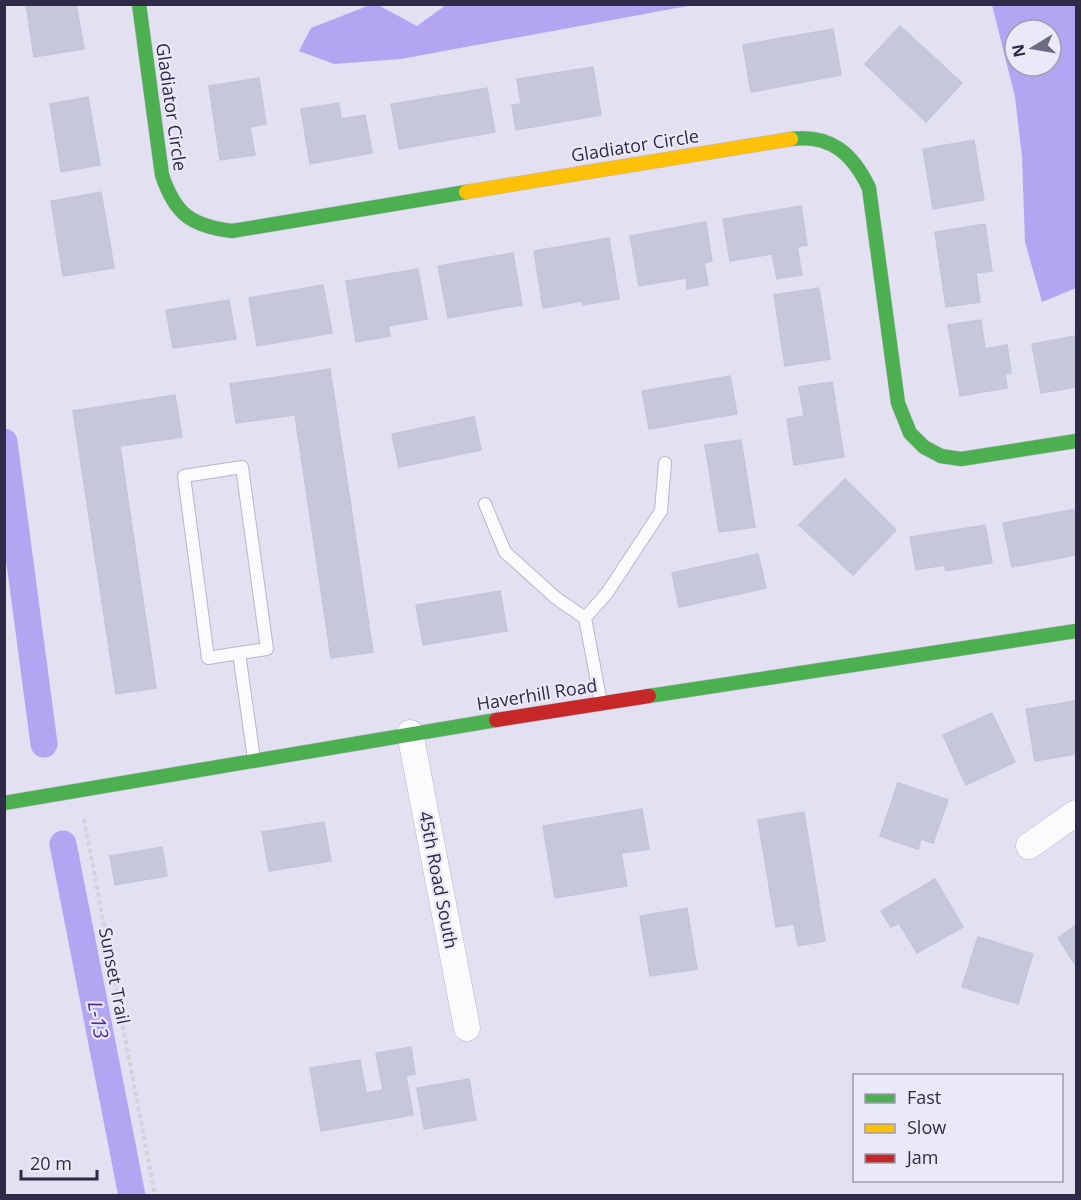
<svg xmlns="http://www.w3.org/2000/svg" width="1081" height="1200" font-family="'Open Sans',sans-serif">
  <rect width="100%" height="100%" fill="#e2e0f1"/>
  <path fill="#b3a5f1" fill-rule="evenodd" d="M370,5H378L417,26L446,5H693L401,59L334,64L299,51L311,28Z
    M992,5H1076V288L1042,302L1025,242L1022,157L1015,97ZM1015,30H1051V66H1015Z"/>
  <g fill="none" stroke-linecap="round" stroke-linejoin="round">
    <path stroke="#b3a5f1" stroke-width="27" d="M4,442L44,744
      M63,844L132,1196"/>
  </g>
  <path fill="#c6c7da" stroke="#c3c6da" stroke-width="1.5" d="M26,4H76L84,49L34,57Z
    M900,26L962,83L926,122L865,64Z
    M833,29L841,75L751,92L743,45Z
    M593,67L601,115L516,130L512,105L521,104L517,79Z
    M259,78L266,124L250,127L255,155L220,160L209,86Z
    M487,88L495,132L399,149L391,104Z
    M88,97L100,165L61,172L50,104Z
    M339,103L341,119L365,115L372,153L310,164L301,109Z
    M974,140L984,200L933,209L923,149Z
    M101,192L114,268L63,276L51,201Z
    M801,206L807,245L797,247L802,275L777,279L772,254L730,261L723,219Z
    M706,222L712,261L704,263L708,285L687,289L686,278L639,286L630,236Z
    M985,224L992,271L976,273L980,302L946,307L935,232Z
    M609,238L619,299L583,305L582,301L543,308L534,251Z
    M513,253L522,305L448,318L438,266Z
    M418,269L427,319L388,326L390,336L356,342L346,281Z
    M323,285L332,333L257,346L249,298Z
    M819,288L830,359L785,366L774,295Z
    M229,300L236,339L173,348L166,310Z
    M981,320L985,349L1007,345L1011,373L1005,374L1007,388L960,396L948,325Z
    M1076,336V387L1041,393L1032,344Z
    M330,369L373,652L331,658L295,415L236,423L230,384Z
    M730,376L737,414L649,429L642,391Z
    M832,382L844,457L794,465L787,419L804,416L799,387Z
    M175,395L182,437L120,446L156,688L116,694L73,411Z
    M474,417L481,450L399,467L392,434Z
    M741,440L755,527L719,532L705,445Z
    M845,479L896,530L853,575L799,525Z
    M1076,509V555L1012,567L1003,523Z
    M985,525L992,563L946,571L944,565L916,570L910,537Z
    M758,554L766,588L679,607L672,573Z
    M500,591L507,631L423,645L416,605Z
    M1076,701V754L1035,761L1026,709Z
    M992,713L1015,762L966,785L943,735Z
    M898,783L948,800L933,843L921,839L918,849L880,836Z
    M642,809L649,849L621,853L627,886L555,898L543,826Z
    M804,812L825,941L798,946L794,924L776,927L758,820Z
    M324,822L331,861L269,871L262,832Z
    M162,847L167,876L115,885L110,856Z
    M935,879L963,927L917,953L899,923L891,927L881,911Z
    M687,908L697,969L650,976L640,916Z
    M1076,925V966L1058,938Z
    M978,937L1033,954L1018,1004L962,987Z
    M411,1047L415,1074L406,1076L413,1115L321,1131L310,1068L360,1060L366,1093L383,1090L376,1053Z
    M469,1079L476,1120L424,1129L417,1088Z"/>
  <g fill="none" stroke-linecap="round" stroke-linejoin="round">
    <g stroke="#b9b6cb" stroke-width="14">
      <path id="lane" d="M485,504L505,552L556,598L585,618
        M239,653L208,658L184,476L242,467L267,649L239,653L254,759
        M601,703L585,618L607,593L661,511L665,463"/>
    </g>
    <g stroke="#b9b6cb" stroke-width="27">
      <path id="street" d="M410,733L467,1028
        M1029,846L1076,813"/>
    </g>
    <g stroke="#b9b6cb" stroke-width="15">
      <path id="fast" d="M139,4L162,175C175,214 191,226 232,231L466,192
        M791,139C831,134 853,154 869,188L898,403L910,433L924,447L941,456L961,459L1076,441
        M649,696L1076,631
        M4,803L496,720"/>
    </g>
    <g stroke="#b9b6cb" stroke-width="15">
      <path id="slow" d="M466,192L791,139"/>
    </g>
    <g stroke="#b9b6cb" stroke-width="15">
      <path id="jam" d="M496,720L649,696"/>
    </g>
    <path stroke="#d3d2d8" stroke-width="4" stroke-dasharray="4.5 3" stroke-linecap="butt" d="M84,819L155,1196"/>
    <use href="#lane" stroke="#fbfafd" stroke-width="12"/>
    <use href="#street" stroke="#fbfafd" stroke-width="26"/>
    <use href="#fast" stroke="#4caf50" stroke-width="14"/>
    <use href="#slow" stroke="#ffc107" stroke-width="14"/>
    <use href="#jam" stroke="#c62828" stroke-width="14"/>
  </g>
  <g text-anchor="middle" stroke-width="4.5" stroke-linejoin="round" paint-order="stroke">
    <g font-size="18" fill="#2f2a47" stroke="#eae9f8">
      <text transform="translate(171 107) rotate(82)" y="6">Gladiator Circle</text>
      <text transform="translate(635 146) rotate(-9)" y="6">Gladiator Circle</text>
      <text transform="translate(537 695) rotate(-9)" y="6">Haverhill Road</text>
      <text transform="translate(438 880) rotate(79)" y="6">45th Road South</text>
      <text transform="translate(114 976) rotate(79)" y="6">Sunset Trail</text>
    </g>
    <g font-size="20" font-style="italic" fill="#4f2ca0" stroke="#eae9f8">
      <text transform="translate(98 1020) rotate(79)" y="7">L-13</text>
    </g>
  </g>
  <rect width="1081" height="1200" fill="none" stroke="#2f2a47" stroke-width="12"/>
  <rect x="853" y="1074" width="210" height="108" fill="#eae9f8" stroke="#9f9db1" stroke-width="1.5"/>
  <rect x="865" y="1094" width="30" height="9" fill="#4caf50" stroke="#9f9db1" stroke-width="1.5"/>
  <text x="907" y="1104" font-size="18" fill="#2f2a47">Fast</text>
  <rect x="865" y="1124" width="30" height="9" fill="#ffc107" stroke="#9f9db1" stroke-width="1.5"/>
  <text x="907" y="1134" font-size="18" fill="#2f2a47">Slow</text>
  <rect x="865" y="1154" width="30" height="9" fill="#c62828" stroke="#9f9db1" stroke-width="1.5"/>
  <text x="907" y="1164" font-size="18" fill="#2f2a47">Jam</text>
  <g transform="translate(1033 48) rotate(259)"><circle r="28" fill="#eae9f8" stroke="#9f9db1" stroke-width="1.5"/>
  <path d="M0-4.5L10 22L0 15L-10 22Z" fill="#6e6a82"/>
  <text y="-9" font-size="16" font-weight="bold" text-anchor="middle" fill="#2f2a47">N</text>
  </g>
  <path d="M21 1170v9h76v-9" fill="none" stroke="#2f2a47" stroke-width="3"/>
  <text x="30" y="1170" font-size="18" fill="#2f2a47" stroke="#eae9f8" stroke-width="4.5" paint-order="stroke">20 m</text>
</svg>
